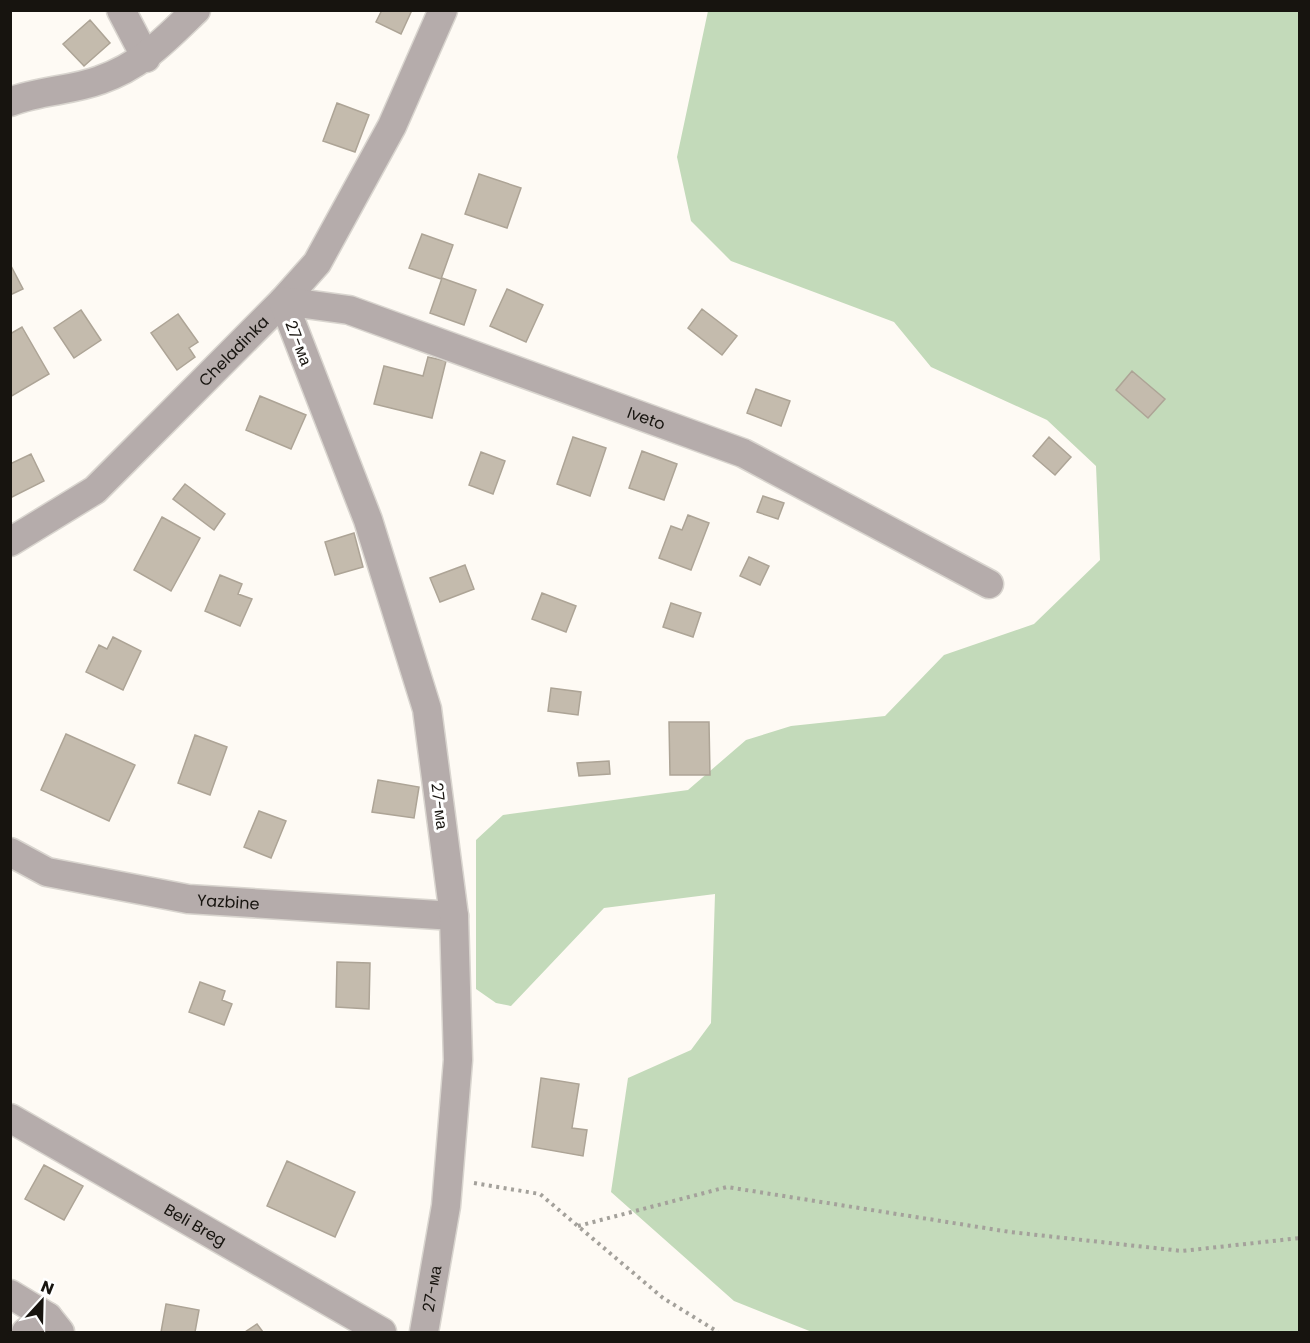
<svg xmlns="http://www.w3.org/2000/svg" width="1310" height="1343" font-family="Poppins,sans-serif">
  <rect width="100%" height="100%" fill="#fefaf4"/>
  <path fill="#c3daba" d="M708,11H1299V1332H812L734,1301L611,1192L628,1078L691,1050L711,1023L715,894L604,908L511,1006L496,1003L476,989V840L503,815L688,790L746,740L791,726L885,716L944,655L1034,624L1100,560L1096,466L1047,420L931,367L894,322L731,261L691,221L677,157Z"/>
  <path fill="#c4bbad" stroke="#ada496" stroke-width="1.5" d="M382,10H412L401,34L376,22Z
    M90,20L110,43L84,66L63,44Z
    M337,103L369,115L355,152L323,141Z
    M479,174L521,188L507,228L465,214Z
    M422,234L453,245L441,279L409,268Z
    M10,264L23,289L10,295Z
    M442,278L476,290L464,325L430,313Z
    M507,289L543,305L526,342L490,326Z
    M702,309L737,336L722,355L688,328Z
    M81,310L101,340L74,358L54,328Z
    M178,314L198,342L189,348L195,357L177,370L151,333Z
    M22,327L49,374L10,397V334Z
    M428,357L446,361L432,418L374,404L384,366L423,376Z
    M1132,371L1165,399L1148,418L1116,390Z
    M756,389L790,401L781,426L747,413Z
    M260,396L306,415L291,449L246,430Z
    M573,437L606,448L590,496L557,484Z
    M1049,437L1071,457L1055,475L1033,456Z
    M642,451L677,464L664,500L629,488Z
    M481,452L505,461L493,494L469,485Z
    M31,454L44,481L10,498V464Z
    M185,484L225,514L214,530L173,499Z
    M763,496L784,503L778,519L757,512Z
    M688,515L709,523L691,570L659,558L671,526L682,530Z
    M162,517L200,538L171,591L134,570Z
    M354,533L363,567L335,575L325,542Z
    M749,557L769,566L760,585L740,576Z
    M465,565L474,589L440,602L430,578Z
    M220,575L242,584L238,594L252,599L240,626L205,611Z
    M542,593L576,606L566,632L532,619Z
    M671,603L701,613L693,637L663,627Z
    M113,637L141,651L123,690L86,672L99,645L107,649Z
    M551,688L581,692L578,715L548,711Z
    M669,722H709L710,775H670Z
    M66,734L135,765L109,821L41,790Z
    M195,735L227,747L210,795L178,783Z
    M609,761L610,774L579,776L577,763Z
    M378,780L419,787L414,818L372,812Z
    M259,811L286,821L271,858L244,847Z
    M337,962L370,963L369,1009L336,1007Z
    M200,982L225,991L222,1000L232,1004L224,1025L189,1012Z
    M541,1078L579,1084L572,1128L587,1130L583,1156L532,1147Z
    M287,1161L355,1192L335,1237L267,1206Z
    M44,1165L83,1186L64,1220L25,1199Z
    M166,1304L199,1310L195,1332H161Z
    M257,1324L263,1332H245Z"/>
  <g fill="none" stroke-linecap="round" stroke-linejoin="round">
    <g stroke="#d9d5cf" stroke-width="31">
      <g id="minor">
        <path d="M121,10L146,58"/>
        <path d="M10,102C40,90 71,91 100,80C141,66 165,40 196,10"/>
        <path id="s1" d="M10,542L95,490L283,301L317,263L392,126L443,10"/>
        <path id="s2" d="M10,852L47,872L188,899L454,916"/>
        <path id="s3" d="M10,1118L382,1332"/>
        <path d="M10,1294L48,1317L60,1332"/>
        <path d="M26,1332L48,1317"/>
        <path id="s4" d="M424,1332L446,1206L458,1060L454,916L427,709L368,520L283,301L349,310L743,453L989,584"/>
      </g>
    </g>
    <path stroke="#a4a19b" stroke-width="4" stroke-dasharray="3 4.5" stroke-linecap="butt" d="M474,1183L540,1194L663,1298L718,1332
      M578,1226L727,1187L1010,1232L1182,1251L1300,1238"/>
    <use href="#minor" stroke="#b5acab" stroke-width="28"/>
  </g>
  <g text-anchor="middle" stroke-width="6" stroke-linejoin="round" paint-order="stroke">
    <g font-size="16" fill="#17140f" stroke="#fff">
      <text transform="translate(299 343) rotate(69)" y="6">27-ма</text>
      <text dy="6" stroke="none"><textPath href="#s1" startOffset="296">Cheladinka</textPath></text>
      <text dy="6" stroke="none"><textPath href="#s4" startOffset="1443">Iveto</textPath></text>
      <text transform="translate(440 806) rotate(83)" y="6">27-ма</text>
      <text dy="6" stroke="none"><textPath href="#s2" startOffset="226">Yazbine</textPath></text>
      <text dy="6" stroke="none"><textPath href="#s3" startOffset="214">Beli Breg</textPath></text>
      <text dy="6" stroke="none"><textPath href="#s4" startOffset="44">27-ма</textPath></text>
    </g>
  </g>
  <rect width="1310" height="1343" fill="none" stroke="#17140f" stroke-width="24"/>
  <g transform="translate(42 1301) rotate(22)" stroke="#ffffff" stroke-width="4.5" paint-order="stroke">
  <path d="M0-4.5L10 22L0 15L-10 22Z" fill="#17140f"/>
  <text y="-9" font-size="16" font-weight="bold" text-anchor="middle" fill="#17140f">N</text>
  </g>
</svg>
